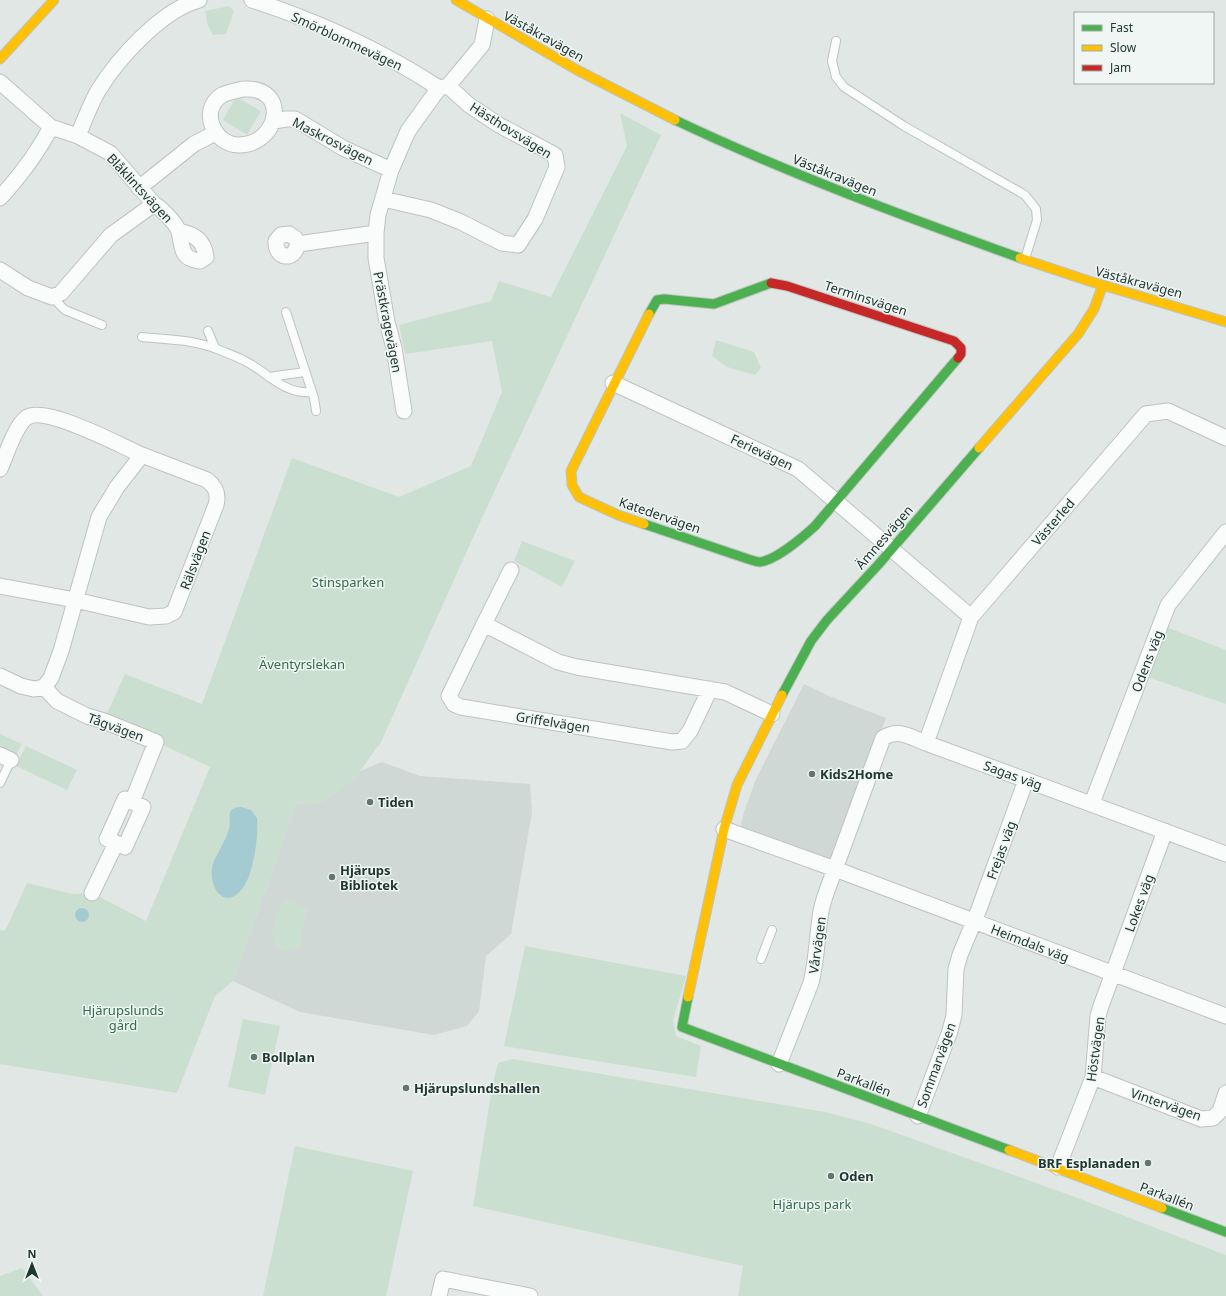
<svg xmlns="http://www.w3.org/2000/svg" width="1226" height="1296" font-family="'Noto Sans',sans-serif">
  <rect width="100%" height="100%" fill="#e1e7e4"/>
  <path fill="#cfd8d4" d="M804,684L829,696L886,718L832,860L739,834L744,812L756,779Z
    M382,762L420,776L530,784L532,812L511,934L486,956L479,1011L467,1026L434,1035L300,1012L233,981L296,804L321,802L355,778L360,771Z"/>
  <path fill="#cbdfd1" d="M229,6L234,11L226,34L213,35L207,23L205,11Z
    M236,97L261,111L247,135L223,120Z
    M620,113L661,135L481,520L381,742L355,778L336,793L321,802L296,804L233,981L215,996L177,1093L0,1064V930L5,931L27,883L73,894L92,893L146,921L210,767L105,718L125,674L202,704L292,458L399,497L471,466L502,392L492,341L405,354L399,325L491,301L499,281L551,297L627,146Z
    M716,340L754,352L761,368L755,375L727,367L712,356Z
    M522,541L575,561L562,587L514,561Z
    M1166,627L1226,650V704L1147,677Z
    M0,734L22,744L16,755L0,747Z
    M26,746L77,770L67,790L16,766Z
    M285,901H293L307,909L300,947C296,948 290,950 285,950C268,950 272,921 277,912C279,908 282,905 285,901Z
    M525,946L686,976L673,1021L676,1036L701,1046L696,1077L504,1046Z
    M243,1019L280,1026L265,1095L228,1087Z
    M513,1059L825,1112L871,1124L1078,1198L1226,1255V1296H738L743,1266L473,1206L493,1082L498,1063Z
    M295,1146L413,1171L386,1296H263Z
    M22,1268L43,1296H0V1276Z"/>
  <path fill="#a4cbd2" d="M241,807L251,810L257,818C259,835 253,877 242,889C225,911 209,888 212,868C213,859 226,841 229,829C232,818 224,808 241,807Z
    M75 915a7 7 0 1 1 14 0a7 7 0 1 1-14 0Z"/>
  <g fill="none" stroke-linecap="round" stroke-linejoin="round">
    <g stroke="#bec3c1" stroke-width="10">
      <path id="lane" d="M836,41L832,61L836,77L844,87L904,126L1025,195L1036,209L1037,220L1025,259
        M52,297L65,310L102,325
        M286,312L314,398L316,411
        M208,331L215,348
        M142,337C167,340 192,339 217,349C226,353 236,356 245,361C267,372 284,395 312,392
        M269,377L305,372
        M0,783L11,760
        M761,959L772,930"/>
    </g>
    <g stroke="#bec3c1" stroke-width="17">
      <path id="street" d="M252,0C317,21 382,51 439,88
        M0,82L51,127L78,136L110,153L154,204C161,208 177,224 179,232C183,248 180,259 200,261L206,257C204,240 194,234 179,231
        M243,89C291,86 279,145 239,145C213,145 199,109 222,95C228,92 236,91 243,89Z
        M274,121L286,119H295L343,148L391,170
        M78,136C84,121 90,105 98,91C118,58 162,10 199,0
        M139,188L194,144L215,133
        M0,198C20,176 37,154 51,127
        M383,199L431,210L461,222L502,243L518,245L535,219L557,167L555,155L499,125L469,105L448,86
        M298,244C294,262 275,259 276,241L281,235L289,234L295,238L298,244L376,233
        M0,270L28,288L52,297L61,293L111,235L154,204
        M613,383L798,469L971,617
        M404,411L394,348L387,322L376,258V233L378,215L391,170L408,131L439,88L448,86L482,45L487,19
        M1226,438L1168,411L1146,414L971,617L926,743L1226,854
        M0,469C6,456 15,426 26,418C44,404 121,446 142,455L117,487L99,517L61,651L51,678L44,687L34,689L21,686L0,676
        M0,586L75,600L149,617L166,616L174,612L216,505C219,494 216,487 207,480L142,455
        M484,624L511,570
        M44,687L57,701L87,716L104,721L156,742L132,802L125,799L107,839L116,843L92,893
        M710,689L690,731L682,741L672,742L461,707L454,704L449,696L484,624L558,662L577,667L725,692L772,714
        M926,743C910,737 899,728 883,738L835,869L1226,1016
        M0,755L11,760
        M1092,803L1168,605L1226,532
        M724,829L835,869C830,883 824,896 821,911C817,935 817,959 811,983L779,1064
        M116,843L125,847L143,807L132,802
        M1093,1077L1201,1119L1213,1118L1220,1111L1226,1093
        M918,1116L950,1031L954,1015L956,969L960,955L979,909L1026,780
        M1058,1167L1093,1077L1098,1016L1101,1006L1165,831
        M439,1296L443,1279L530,1296"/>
    </g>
    <g stroke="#bec4c2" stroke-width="11">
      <path id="fast" d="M675,120C787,173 903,216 1020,258
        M649,314L657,300L664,299L714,304L771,283
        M644,524L748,559C752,560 756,562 760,562C776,560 803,537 815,526L958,358
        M782,695L811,641L827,620L878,565L979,448
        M688,997L682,1027L1009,1150
        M1162,1208L1226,1232"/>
    </g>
    <g stroke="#bec4c2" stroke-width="11">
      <path id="slow" d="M456,0L577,70L675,120
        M0,59L54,0
        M1020,258L1089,281L1226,322
        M979,448L1078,334L1094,309L1102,287
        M644,524L618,515L579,497L572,485L571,471L649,314
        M688,997L724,829L737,785L782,695
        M1009,1150L1162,1208"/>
    </g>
    <g stroke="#bec4c2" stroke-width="11">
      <path id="jam" d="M771,283L787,286L954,341L961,348V354L958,358"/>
    </g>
    <use href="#lane" stroke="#fafbfb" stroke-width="8"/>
    <use href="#street" stroke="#fafbfb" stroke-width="15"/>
    <use href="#fast" stroke="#4caf50" stroke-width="9"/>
    <use href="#slow" stroke="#ffc107" stroke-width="9"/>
    <use href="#jam" stroke="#c62828" stroke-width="9"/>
  </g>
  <g fill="#647570" stroke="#eff6f3" stroke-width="1.5">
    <circle cx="812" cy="774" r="4"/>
    <circle cx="370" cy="802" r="4"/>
    <circle cx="332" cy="877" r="4"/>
    <circle cx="254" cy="1057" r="4"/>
    <circle cx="406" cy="1088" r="4"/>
    <circle cx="1148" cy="1163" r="4"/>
    <circle cx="831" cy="1176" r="4"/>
  </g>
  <g text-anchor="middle" stroke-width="3" stroke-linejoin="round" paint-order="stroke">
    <g font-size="13" fill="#213732" stroke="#eff6f3">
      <text transform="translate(544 36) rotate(29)" y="5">Väståkravägen</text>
      <text transform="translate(347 41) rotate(25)" y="5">Smörblommevägen</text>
      <text transform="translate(511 130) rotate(32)" y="5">Hästhovsvägen</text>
      <text transform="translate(333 141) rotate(27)" y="5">Maskrosvägen</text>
      <text transform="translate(835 175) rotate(22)" y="5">Väståkravägen</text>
      <text transform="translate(140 188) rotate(47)" y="5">Blåklintsvägen</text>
      <text transform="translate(1139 282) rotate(15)" y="5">Väståkravägen</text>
      <text transform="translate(866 298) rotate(18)" y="5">Terminsvägen</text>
      <text transform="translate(388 322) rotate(79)" y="5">Prästkragevägen</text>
      <text transform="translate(762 452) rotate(25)" y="5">Ferievägen</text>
      <text transform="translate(660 515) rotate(19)" y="5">Katedervägen</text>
      <text transform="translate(1053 522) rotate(-49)" y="5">Västerled</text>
      <text transform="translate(884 537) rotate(-49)" y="5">Ämnesvägen</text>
      <text transform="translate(195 560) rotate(-69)" y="5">Rälsvägen</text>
      <text transform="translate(1147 661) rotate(-69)" y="5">Odens väg</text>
      <text transform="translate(553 722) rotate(9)" y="5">Griffelvägen</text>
      <text transform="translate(116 727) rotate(20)" y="5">Tågvägen</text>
      <text transform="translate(1013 775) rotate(20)" y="5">Sagas väg</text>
      <text transform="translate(1001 850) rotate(-70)" y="5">Frejas väg</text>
      <text transform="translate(1139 903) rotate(-70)" y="5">Lokes väg</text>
      <text transform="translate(1030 943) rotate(21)" y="5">Heimdals väg</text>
      <text transform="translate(817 945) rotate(-82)" y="5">Vårvägen</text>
      <text transform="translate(1095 1049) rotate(-82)" y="5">Höstvägen</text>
      <text transform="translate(936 1065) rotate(-70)" y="5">Sommarvägen</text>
      <text transform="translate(864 1082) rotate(21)" y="5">Parkallén</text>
      <text transform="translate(1166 1104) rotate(19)" y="5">Vintervägen</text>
      <text transform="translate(1167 1196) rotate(21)" y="5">Parkallén</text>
    </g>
    <g font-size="13" fill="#2f6b48" stroke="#eff6f3">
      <text x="348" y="587">Stinsparken</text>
      <text x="302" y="669">Äventyrslekan</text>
      <text x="123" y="1015">Hjärupslunds<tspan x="123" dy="15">gård</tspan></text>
      <text x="812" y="1209">Hjärups park</text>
    </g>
    <g font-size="13" font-weight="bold" fill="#213732" stroke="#eff6f3" text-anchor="start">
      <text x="820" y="779">Kids2Home</text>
      <text x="378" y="807">Tiden</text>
      <text x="340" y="875">Hjärups<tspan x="340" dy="15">Bibliotek</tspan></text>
      <text x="262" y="1062">Bollplan</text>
      <text x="414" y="1093">Hjärupslundshallen</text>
      <text x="1140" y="1168" text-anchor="end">BRF Esplanaden</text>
      <text x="839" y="1181">Oden</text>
    </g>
  </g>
  <rect x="1074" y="12" width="140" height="72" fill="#eff6f3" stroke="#9daaa6"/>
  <rect x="1082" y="25" width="20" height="6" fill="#4caf50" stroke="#9daaa6"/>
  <text x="1110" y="32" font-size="12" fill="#213732">Fast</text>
  <rect x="1082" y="45" width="20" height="6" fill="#ffc107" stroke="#9daaa6"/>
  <text x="1110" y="52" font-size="12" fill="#213732">Slow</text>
  <rect x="1082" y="65" width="20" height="6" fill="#c62828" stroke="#9daaa6"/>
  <text x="1110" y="72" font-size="12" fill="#213732">Jam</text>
  <g transform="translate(32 1264)" stroke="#eff6f3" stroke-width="3" paint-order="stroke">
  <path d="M0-3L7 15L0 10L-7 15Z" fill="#213732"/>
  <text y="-6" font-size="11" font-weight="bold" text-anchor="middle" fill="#213732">N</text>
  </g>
</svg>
